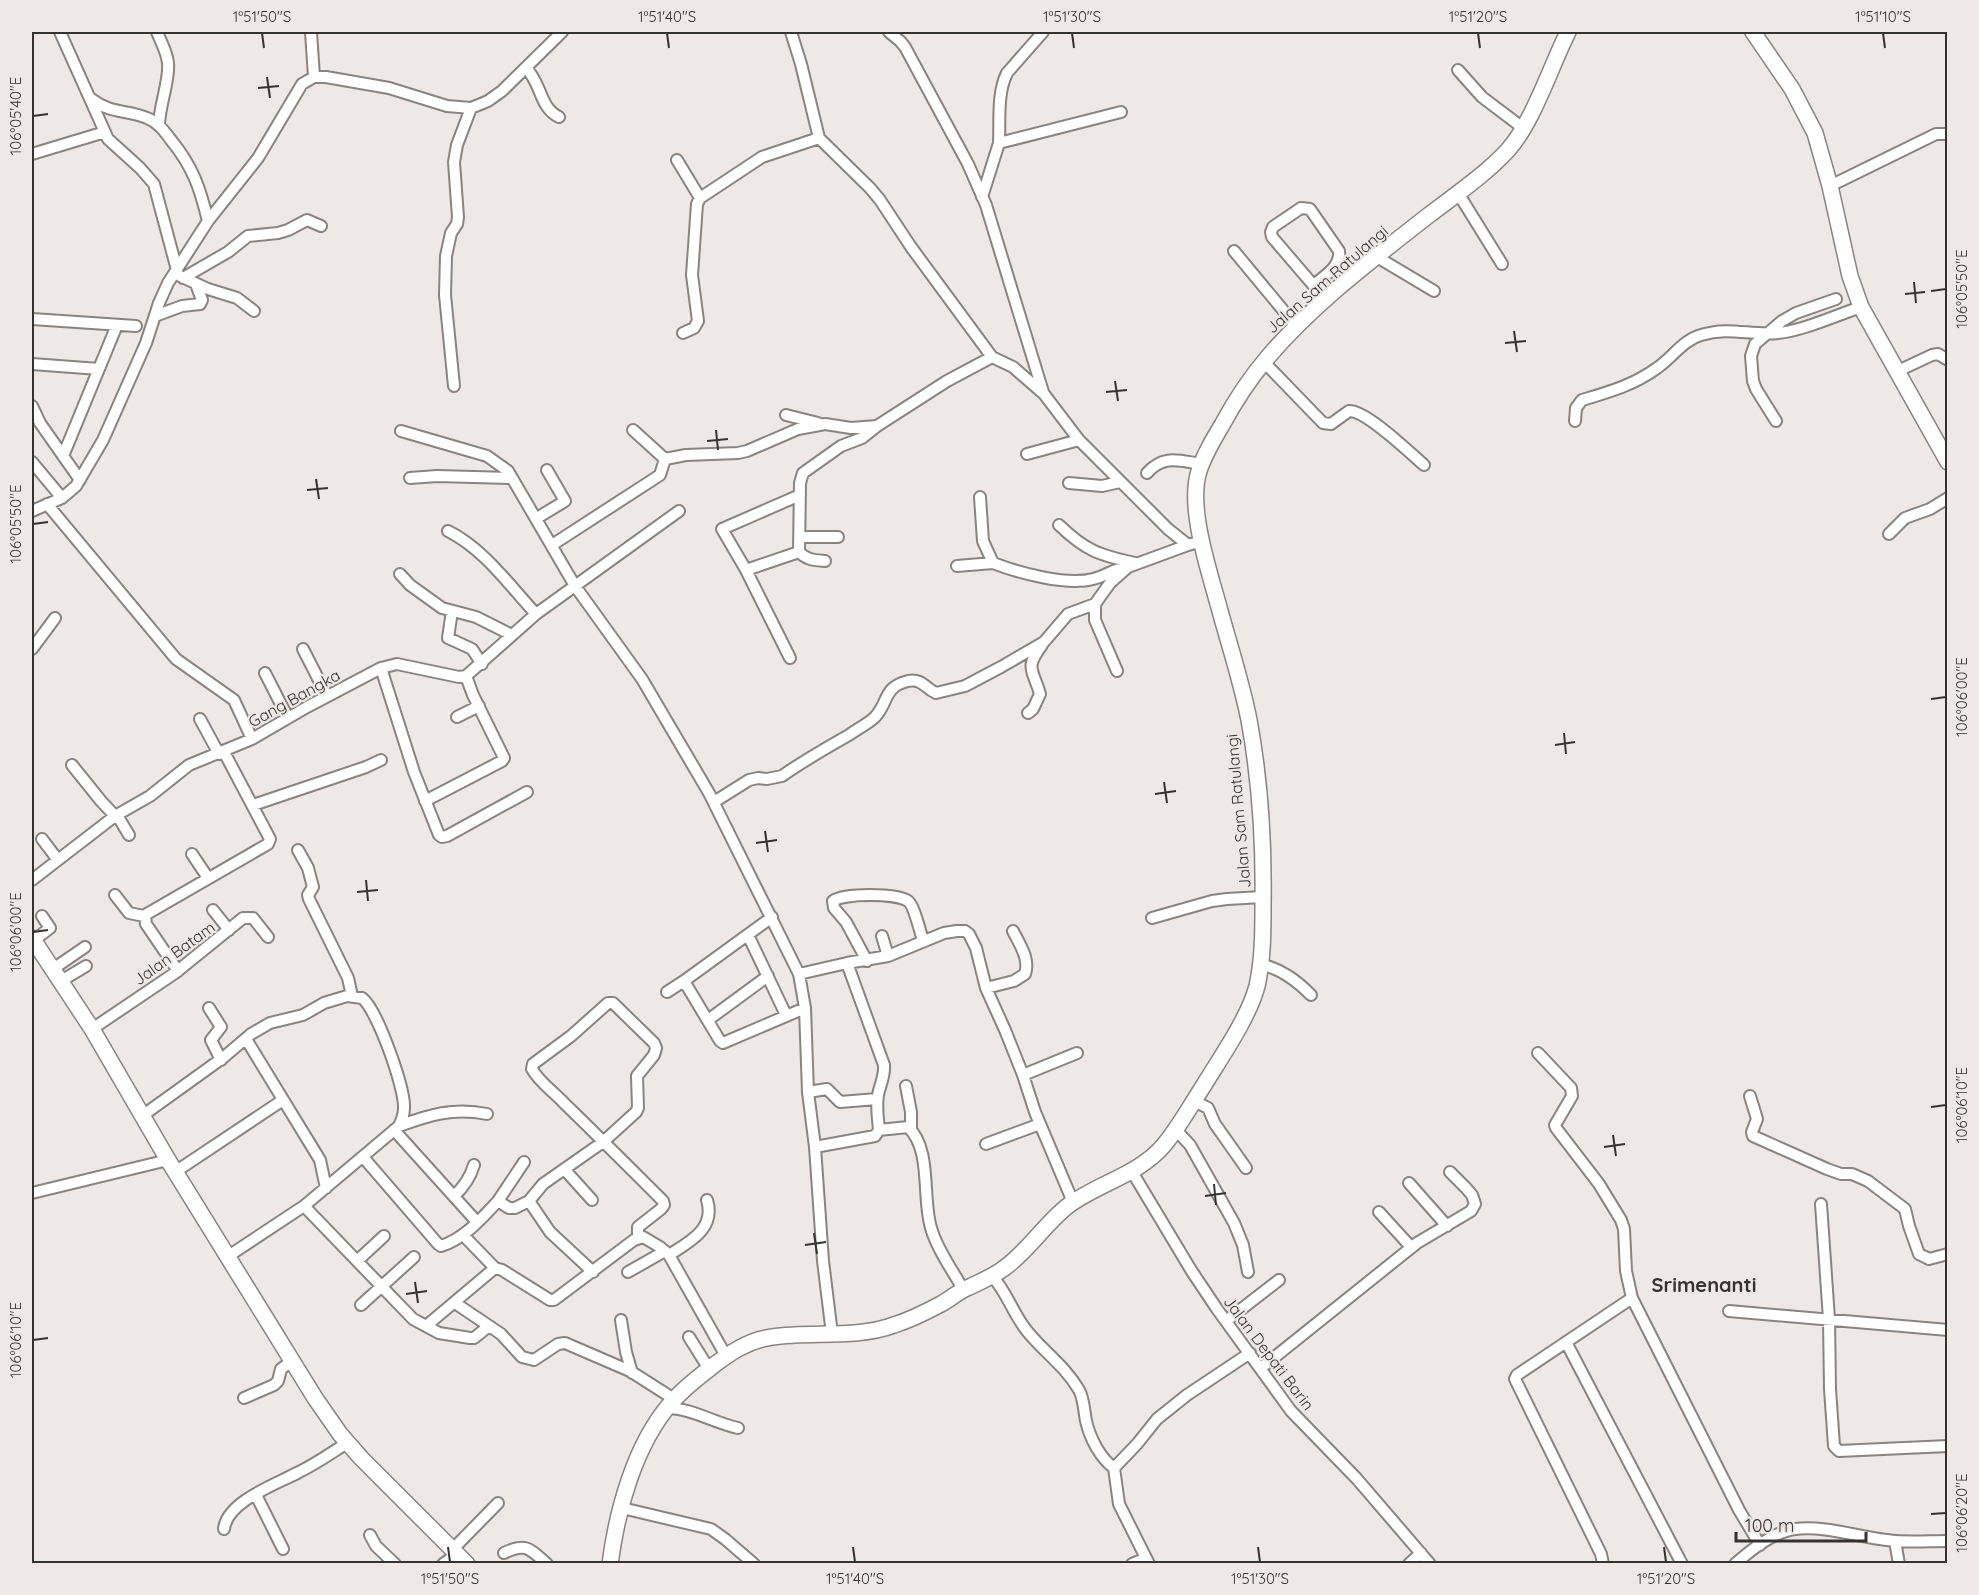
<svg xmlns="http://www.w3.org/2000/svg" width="1979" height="1595" font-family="Quicksand,sans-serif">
  <rect width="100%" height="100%" fill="#eee9e6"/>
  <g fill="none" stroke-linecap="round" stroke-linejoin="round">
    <g stroke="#898482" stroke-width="14">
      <path id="street" d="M60,32L108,139L140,168L154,184L177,270
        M157,32C161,42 167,52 168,63C170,80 159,106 159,126
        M311,32L314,77
        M791,32L801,64L819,138L870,188L880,200L911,247L992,357L1013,367L1044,394L1079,440L1168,529L1188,545L1202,541
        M889,32L900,41L905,47L968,164L986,205L1043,392
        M526,68C542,84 539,107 559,117
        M1458,70L1482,97L1523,128
        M90,98C112,115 126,109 147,118C158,122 165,132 171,140C193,167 200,188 208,221
        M999,143C1000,120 997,93 1007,73L1043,32
        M32,154L105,132
        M677,160L700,198L762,157L819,138
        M1830,186L1936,134H1948
        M1458,193L1502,264
        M982,197L999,143L1121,112
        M1234,251L1297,327
        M1377,257L1434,291
        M180,276L208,289L237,298L254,311
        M183,278L228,252L248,236L278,233L288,230L307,220L321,226
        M1314,285C1325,275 1341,267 1339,251L1310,209L1301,208L1273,227L1271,232L1272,237L1326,300
        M155,316L182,306L200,304L202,300L196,284
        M32,319L136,326
        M683,333L694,328L698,321L692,275L697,204L700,198
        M1264,362L1323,423L1331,424L1349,411C1366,410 1410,453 1424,465
        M32,364L99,369
        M1898,371L1932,355L1938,354L1948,360
        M454,386L445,295L446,256L451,233L457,224L458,217L454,162L457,145L471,108
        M32,406L40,423L80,480
        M786,415L818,423
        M1575,421L1576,408L1582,400C1609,392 1634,385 1657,368C1672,358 1683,340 1701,335C1730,326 1750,336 1778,333C1802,331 1837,315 1861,307
        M1776,421L1756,389L1753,381L1751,356L1755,344L1782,321L1796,313L1836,299
        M633,430L665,459
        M401,431L487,456L508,471L575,586L642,679L709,793L799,974L805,1008L808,1092L815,1147L823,1261L832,1334
        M1027,454L1079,440
        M63,456L117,325
        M32,462L62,498
        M1147,473C1164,454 1179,461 1202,464
        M410,478L437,476L512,478
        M1069,483L1102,486L1120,482
        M980,497L983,541L993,563C1019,573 1067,586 1093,579C1106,576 1115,568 1128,567
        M47,504L176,659L234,700L252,739
        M32,511L62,498L76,486L103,440L146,343L159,303L168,283L208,221L258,158L302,84L314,77H326L389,88L447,106L471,108L488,101L502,91L562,32
        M537,518L565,501L547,470
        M1059,525C1086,551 1099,555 1135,563
        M448,531C484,549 509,585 536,614
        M1889,534L1905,518L1930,509L1948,498
        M800,537H838
        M552,545L660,475L665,459L686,455L738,453L747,451L798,429L825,424L851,428L877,426L947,381L992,357
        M799,552C807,560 814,560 825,561
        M957,566L993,563
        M746,570L799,552L800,483L803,473L841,446L862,438L877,426
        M400,574L410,585L442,608L476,617L512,635
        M452,611L448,638L472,649L482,664
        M32,649L55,618
        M303,649L327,696
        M790,658L746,570L722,529L800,495
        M381,668L414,772L439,835L442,837L447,836L527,792
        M1117,671L1095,620V604L1110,583L1128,567L1188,545
        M265,673L288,718
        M1028,713L1033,709L1040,694C1033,669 1024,669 1042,645
        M457,717L479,706
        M200,719L219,754
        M72,765L101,801L115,816
        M425,801L502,761L504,758L473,695L466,676
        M714,802L749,780L758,778L767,779L782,776C803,761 826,748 849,735C857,729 868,724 875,717C889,702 883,687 908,681C922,678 926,689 936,693L965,686L1001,667L1044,642L1068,614L1095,604
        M253,805L366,767L381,760
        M117,815L129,835
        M42,839L58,860
        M298,850L308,868L313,887L308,895L309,899L348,978L352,996
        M192,854L208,878
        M32,880L115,816L150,796L189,765L252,739L307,707L381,668L397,664L459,677L466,676L536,614L679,511
        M115,895L129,913L144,916
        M213,910L229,930
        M1152,918L1212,901L1227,899L1263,897
        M748,935L786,1015
        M882,936L888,956
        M33,941L50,928L42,916
        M867,961L846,922L834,908L833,901C844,893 896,893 908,901C914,905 920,932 923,940
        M1260,964C1281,969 1296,980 1311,995
        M53,969L85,947
        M178,971L146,924L145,915L268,844L270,839L224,752
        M799,974L847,963L888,956L944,933L957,931H965L969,934L976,948L986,988L1005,1030L1023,1075L1035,1112L1073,1202
        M61,981L86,966
        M684,981L720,1041L723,1043L805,1008
        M986,988L1014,981L1025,974C1030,959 1020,945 1013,931
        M667,992L684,981L772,917
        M209,1008L221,1027L211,1040L221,1060
        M708,1020L768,976
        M92,1029L175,973L243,918H253L268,937
        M246,1039L320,1160L326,1188
        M1538,1053L1571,1088L1572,1096L1555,1125L1556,1128L1599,1184L1621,1220L1624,1229L1626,1271L1632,1298L1739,1510L1760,1545
        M1023,1075L1077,1053
        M906,1086L911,1112V1129
        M808,1092L827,1089L840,1102L877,1099
        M1750,1096L1757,1119L1752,1132L1753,1136L1827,1169L1841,1174H1852L1868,1181L1905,1209L1909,1226L1919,1254L1929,1259L1948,1254
        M1191,1105L1198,1103L1208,1108L1215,1124L1246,1168
        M142,1116L224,1057L251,1034L270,1023L303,1015L324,1003L347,996L362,998C377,1009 405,1088 404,1108C404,1115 402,1120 399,1126L304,1206L227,1257
        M399,1126C429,1115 454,1107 487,1114
        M1175,1129L1190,1145L1234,1223L1243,1245L1248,1272
        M394,1130L477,1222
        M879,1130L908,1127C933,1150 921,1201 932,1231C938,1251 953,1271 963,1289
        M986,1144L1040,1124
        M815,1147L875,1136L879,1130C878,1119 876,1106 878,1095C880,1084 885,1077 884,1065L847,963
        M363,1157L438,1244L441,1246C464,1239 482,1218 498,1201L509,1208H515L529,1201L543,1184L603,1142L636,1112L638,1108L637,1076L654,1055L656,1048L654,1043L613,1003H608L571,1036L533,1064L532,1069C539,1082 554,1092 564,1103C597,1135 630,1168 663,1201L664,1205L661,1209L638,1227V1237
        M565,1170L592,1200
        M1131,1170L1191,1270L1217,1309L1291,1411L1357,1479L1430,1564
        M175,1172L283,1100
        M1409,1183L1447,1226
        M32,1193L168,1160
        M454,1196C464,1187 470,1178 474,1165
        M498,1201L524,1162
        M529,1201L550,1232L593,1272
        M1821,1204L1829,1319L1830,1389L1834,1446L1839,1451L1948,1446
        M304,1206L413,1319L426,1326L495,1268L502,1270L550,1300H554L634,1240L643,1237L660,1247L669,1255L726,1356
        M1379,1212L1411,1247
        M463,1235L495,1268
        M669,1255C689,1242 716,1229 707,1200
        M357,1261L384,1236
        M628,1272L665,1251
        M992,1276C1007,1292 1013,1314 1027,1331C1043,1351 1065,1366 1079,1390C1084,1399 1084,1411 1086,1421C1090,1438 1100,1458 1114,1468L1119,1504L1149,1564
        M455,1303L501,1334L522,1357L534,1360L558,1344L565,1343L630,1371L674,1399
        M361,1305L414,1257
        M1729,1311L1948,1330
        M621,1320L626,1352L632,1373
        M1226,1321L1279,1280
        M426,1326L439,1333L470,1338H474L489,1326
        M689,1337L709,1369
        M1566,1342L1682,1564
        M1261,1368L1417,1243L1471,1211L1475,1204L1472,1195L1466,1188L1450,1172
        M244,1398L274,1385L278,1381L281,1369L292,1361
        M666,1408C692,1408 714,1423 738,1428
        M1114,1468L1137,1444L1157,1419L1187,1395L1250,1353
        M256,1495L283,1549
        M622,1508L711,1529L725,1539L754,1564
        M224,1529C227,1501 277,1484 299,1472C316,1464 331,1453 347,1443
        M370,1535L376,1546L395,1564
        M1895,1541L1899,1564
        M453,1549L498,1503
        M504,1553C526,1542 530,1549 547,1564
        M443,1564L457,1554
        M1132,1564L1146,1558
        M1409,1564L1421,1553
        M1603,1564L1601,1554L1515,1379L1517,1375L1632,1298
        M1735,1564C1751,1550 1773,1532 1795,1529C1827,1525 1864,1539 1896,1541C1913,1542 1930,1541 1948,1541"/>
    </g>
    <g stroke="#898482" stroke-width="18">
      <path id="secondary" d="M1753,32L1792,89L1815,133L1830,186L1850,276L1861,307L1948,462
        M32,938L92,1029L168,1160L315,1398L340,1434L361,1458L467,1564
        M610,1564C617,1510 635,1444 671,1403C682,1390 696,1379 709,1369C728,1354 748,1340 772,1337C812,1331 856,1339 894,1325C910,1320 926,1312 941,1304C950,1299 958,1292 967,1288C980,1282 992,1277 1003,1269C1029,1251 1045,1223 1069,1205C1099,1183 1140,1174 1164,1145C1179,1127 1191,1105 1204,1085C1221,1057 1249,1017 1257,986C1263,959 1263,931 1263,904C1264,844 1260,780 1249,720C1242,684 1230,647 1220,611C1210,573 1187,508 1199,471C1204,455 1213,440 1222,425C1235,401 1250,378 1268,357C1314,303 1373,259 1429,215C1455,195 1485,175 1508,150C1533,122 1551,66 1568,32"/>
    </g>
    <use href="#street" stroke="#fff" stroke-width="10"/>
    <use href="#secondary" stroke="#fff" stroke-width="15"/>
  </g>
  <path fill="none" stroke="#353332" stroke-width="2" d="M262,33L264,48M667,33L669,48M1072,33L1074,48M1478,33L1480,48M1883,33L1885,48M267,77L270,98M258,88L279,86M33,116L48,114M1914,282L1916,303M1931,291L1946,289M1905,294L1925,292M1514,331L1517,352M1505,343L1526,341M1115,381L1118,401M1106,392L1127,390M716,430L718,450M707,441L728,439M316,479L319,499M307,490L328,488M33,524L48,522M1931,699L1946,697M1564,733L1566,754M1555,745L1575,742M1164,782L1167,803M1155,794L1176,791M765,831L768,852M756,843L777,840M366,880L368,901M357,892L378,890M33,932L48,930M1931,1107L1946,1105M1613,1135L1616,1156M1604,1147L1625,1144M1214,1184L1216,1205M1205,1196L1226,1193M814,1233L817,1254M805,1245L826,1242M415,1282L418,1303M406,1294L427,1291M33,1340L48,1338M1931,1514L1946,1513M448,1547L450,1562M853,1547L855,1562M1258,1547L1260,1562M1664,1547L1666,1562"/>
  <g text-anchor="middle" stroke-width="4.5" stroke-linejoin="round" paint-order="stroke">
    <g font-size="16" fill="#353332" stroke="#eee9e6">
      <text transform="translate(1327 279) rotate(-41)" y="6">Jalan Sam Ratulangi</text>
      <text transform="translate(294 698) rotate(-29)" y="6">Gang Bangka</text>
      <text transform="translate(1238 811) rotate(-95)" y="6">Jalan Sam Ratulangi</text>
      <text transform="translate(174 953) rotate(-36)" y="6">Jalan Batam</text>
      <text transform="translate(1269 1353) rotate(53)" y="6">Jalan Depati Barin</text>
    </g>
    <g font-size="20" font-weight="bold" fill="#353332" stroke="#eee9e6">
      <text x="1704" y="1292">Srimenanti</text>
    </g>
  </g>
  <rect width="1979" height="1595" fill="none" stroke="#eee9e6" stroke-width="66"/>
  <path d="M1736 1532v9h130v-9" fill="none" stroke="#353332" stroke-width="3"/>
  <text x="1745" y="1532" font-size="18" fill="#353332" stroke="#eee9e6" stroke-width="4.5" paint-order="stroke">100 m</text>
  <rect x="33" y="33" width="1913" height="1529" fill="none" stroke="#353332" stroke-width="2"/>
  <g font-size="15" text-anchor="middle" fill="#353332">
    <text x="262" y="22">1°51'50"S</text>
    <text x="667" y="22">1°51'40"S</text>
    <text x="1072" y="22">1°51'30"S</text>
    <text x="1478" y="22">1°51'20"S</text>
    <text x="1883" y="22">1°51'10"S</text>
    <text transform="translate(16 116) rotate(-90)" y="5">106°05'40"E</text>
    <text transform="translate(1962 289) rotate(-90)" y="5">106°05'50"E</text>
    <text transform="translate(16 524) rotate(-90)" y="5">106°05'50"E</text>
    <text transform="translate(1962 697) rotate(-90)" y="5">106°06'00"E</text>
    <text transform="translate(16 932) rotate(-90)" y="5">106°06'00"E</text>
    <text transform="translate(1962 1105) rotate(-90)" y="5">106°06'10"E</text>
    <text transform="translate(16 1340) rotate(-90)" y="5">106°06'10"E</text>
    <text transform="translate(1962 1513) rotate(-90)" y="5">106°06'20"E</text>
    <text x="450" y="1584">1°51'50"S</text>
    <text x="855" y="1584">1°51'40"S</text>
    <text x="1260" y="1584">1°51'30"S</text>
    <text x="1666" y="1584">1°51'20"S</text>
  </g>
</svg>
